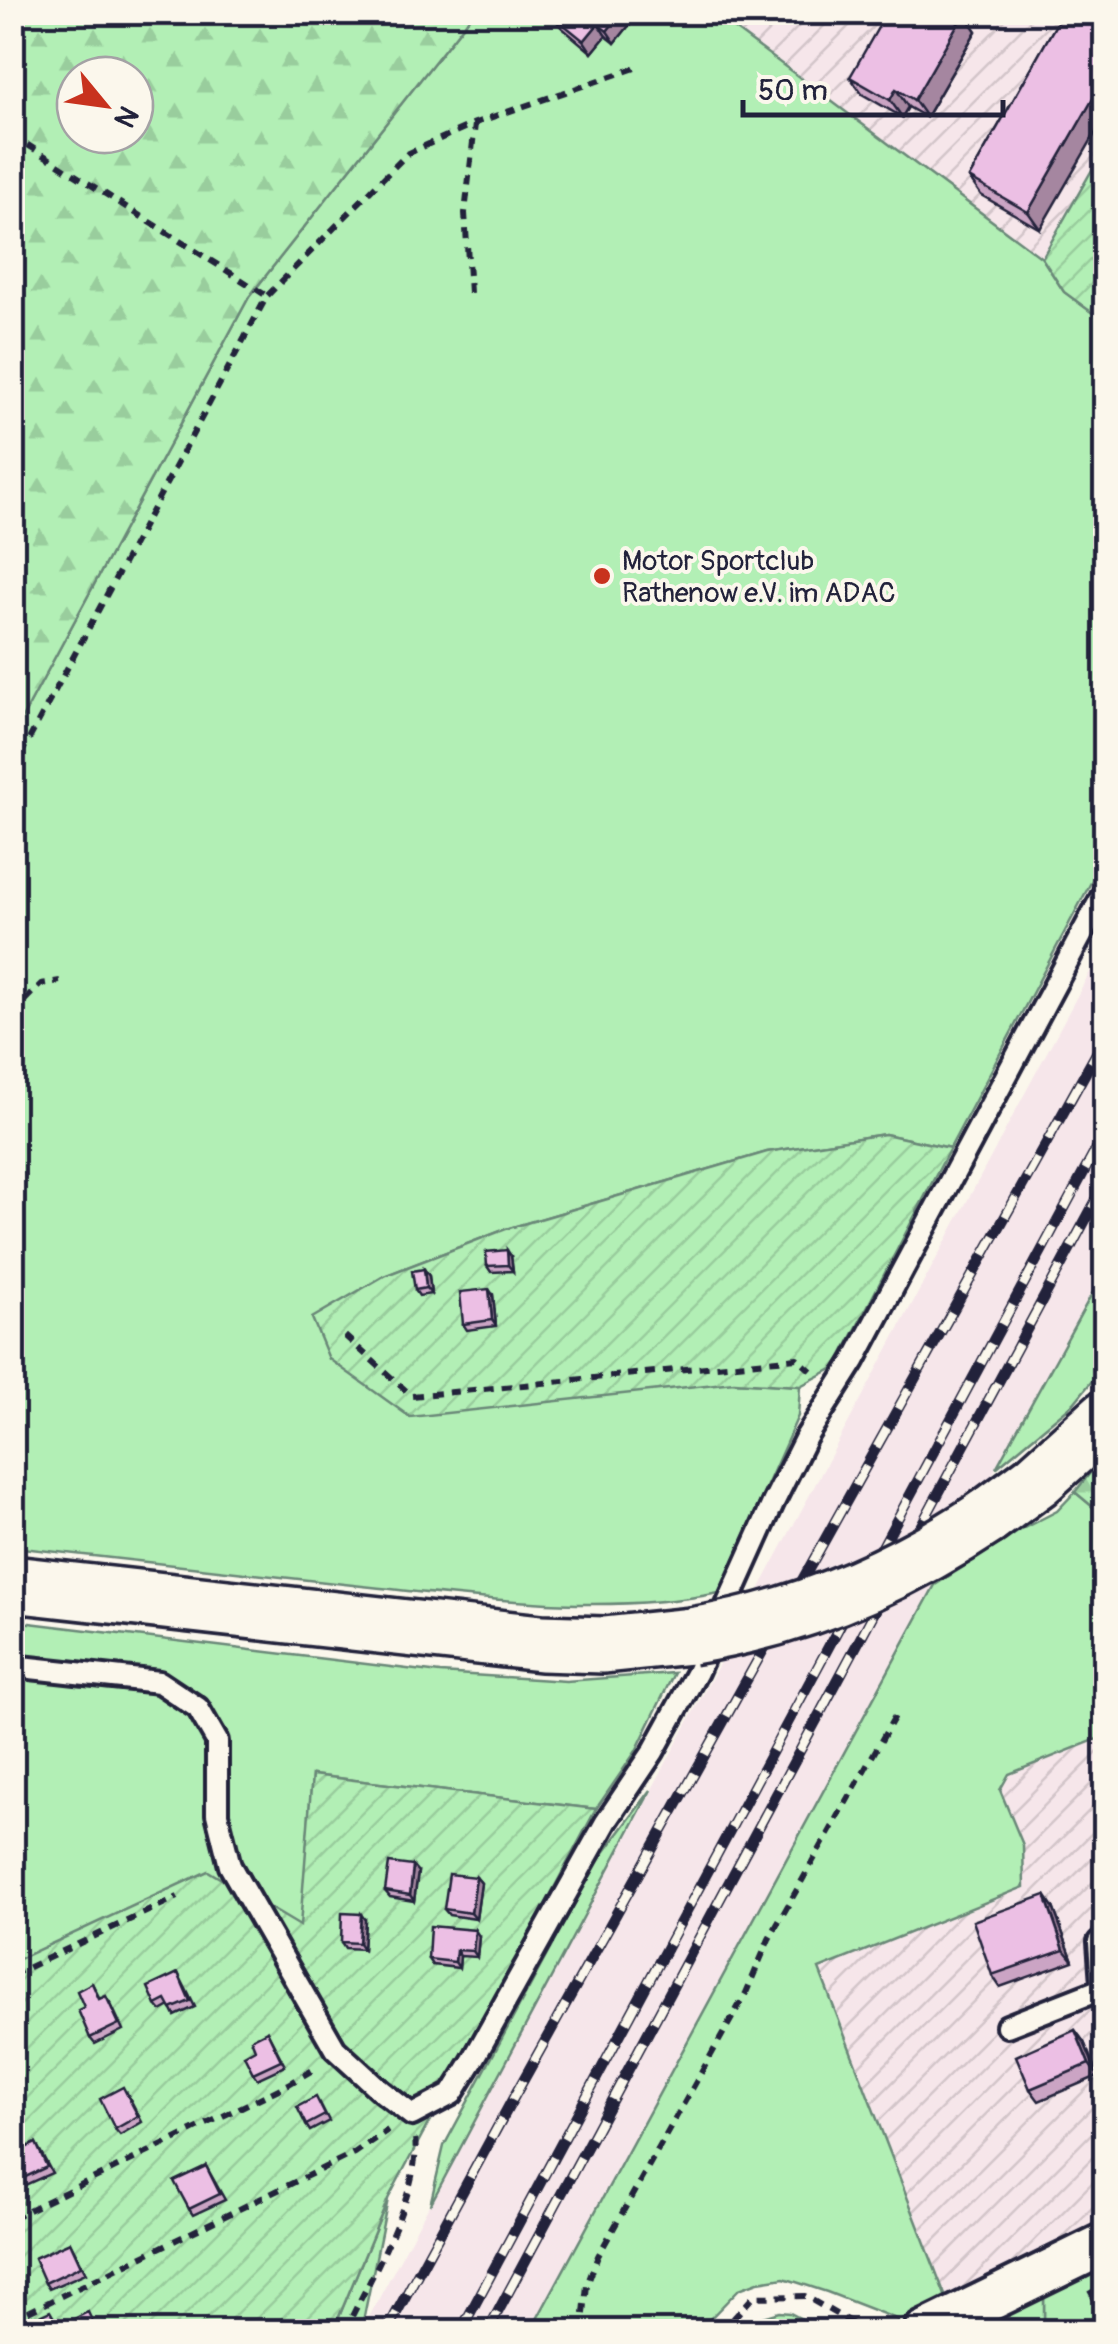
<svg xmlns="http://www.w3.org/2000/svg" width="1118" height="2344" font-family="Pangolin,sans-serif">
  <defs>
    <pattern id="industrial-furrows" width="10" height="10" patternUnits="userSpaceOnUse" patternTransform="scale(2.5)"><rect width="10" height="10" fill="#f6e6ea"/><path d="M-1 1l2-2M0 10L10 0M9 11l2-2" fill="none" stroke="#d3c5ca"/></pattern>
    <pattern id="forest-firs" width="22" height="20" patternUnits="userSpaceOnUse" patternTransform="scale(2.5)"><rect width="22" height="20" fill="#b2efb5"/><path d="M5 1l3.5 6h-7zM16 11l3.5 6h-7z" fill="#99cd9d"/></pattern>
    <pattern id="garden-furrows" width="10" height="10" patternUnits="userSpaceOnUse" patternTransform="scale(2.5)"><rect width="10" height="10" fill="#b2efb5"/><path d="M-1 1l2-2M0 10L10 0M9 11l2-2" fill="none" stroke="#99cd9d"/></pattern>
  </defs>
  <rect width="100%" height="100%" fill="#fbf7ec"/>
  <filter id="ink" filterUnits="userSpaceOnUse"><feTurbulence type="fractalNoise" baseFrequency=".01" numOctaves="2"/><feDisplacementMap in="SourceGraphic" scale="20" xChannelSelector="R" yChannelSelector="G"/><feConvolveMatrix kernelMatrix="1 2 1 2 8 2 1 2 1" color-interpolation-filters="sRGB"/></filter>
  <g filter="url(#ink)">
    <path fill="#f6e6ea" d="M1105,944V1270L996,1468L935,1585L530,2331L361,2332Z"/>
    <path fill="url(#industrial-furrows)" d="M713,13H1105V147L1042,258Z
      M1105,1736V2226L950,2308L819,1969L1023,1887V1845L1000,1790L1009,1774Z"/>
    <path fill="#b2efb5" stroke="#6a8878" stroke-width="2.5" d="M473,13H713L1042,258L1064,292L1105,322V856L950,1148L885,1134L767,1152L506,1229L384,1276L734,1382L800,1386L798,1416L719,1593C603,1616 478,1598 362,1586C245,1573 129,1560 13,1547V735L249,297Z
      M1105,1270V1365L1074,1403L996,1468Z
      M1075,1492L1105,1517V1736L1009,1774L1000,1790L1023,1845L1024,1887L819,1969L950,2308L899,2320L827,2292L784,2278L758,2282L739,2289L702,2327L694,2331H598L590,2325L576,2327L571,2331L530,2332L935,1585L1024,1528L1057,1511Z
      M13,1621L440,1673L566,1681L674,1673L636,1751L596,1809L312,1775L301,1927L13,1962Z
      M651,1790L430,2205L444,2146L597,1862Z
      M388,2199L361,2331H333Z
      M1105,2264V2331L1040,2332L1044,2318V2295Z
      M779,2312L790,2313L825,2331H742L763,2317Z"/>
    <path fill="url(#forest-firs)" stroke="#6a8878" stroke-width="2.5" fill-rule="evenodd" d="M13,12L473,13L249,297L13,735ZM75,75H135V135H75Z
      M1105,1454V1517L1075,1492Z
      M1044,2295V2318L1040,2331L972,2332Z"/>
    <path fill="url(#garden-furrows)" stroke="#6a8878" stroke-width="2.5" d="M1105,147V322L1064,292L1042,258Z
      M885,1134L950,1148L836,1367L800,1386L734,1382L410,1417L329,1359L312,1318L384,1276L506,1229L767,1152Z
      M312,1775L596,1809L388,2199L333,2331H13L12,1962L208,1871L300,1926Z"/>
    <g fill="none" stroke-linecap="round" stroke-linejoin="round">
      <g stroke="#22223b" stroke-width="28">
        <path id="service" d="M12,1666L159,1682L198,1708L217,1741V1814L230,1866L335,2049L381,2091L412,2115L452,2094L473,2060L606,1822L653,1752L697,1672L773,1503L806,1437L854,1361L1106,889
          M1007,2026L1099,1990L1102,1983L1099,1942L1106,1936"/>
      </g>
      <g stroke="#22223b" stroke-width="48">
        <path id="minor" d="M924,2332L1106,2243"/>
      </g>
      <g stroke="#22223b" stroke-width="62">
        <path id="secondary" d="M987,1517L1037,1480L1106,1418
          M12,1584L541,1643L604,1645L691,1636"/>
      </g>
      <path stroke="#22223b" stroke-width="6" stroke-dasharray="10 8" stroke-linecap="butt" d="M12,135L267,296
        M470,293L465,213L475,124
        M12,771L267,296L407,154L475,123L638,67
        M12,1013L41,984L60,981
        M345,1336L412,1396L797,1358L817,1376
        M12,1975L178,1897
        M12,2218L289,2084L316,2068
        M1090,2290L1106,2320
        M12,2320L354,2153L388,2130
        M344,2332C368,2283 422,2191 415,2138
        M582,2332L587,2285L598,2256L746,1993L769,1939L895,1716
        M721,2332L753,2297L805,2296L867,2332"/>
      <use href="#service" stroke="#fbf7ec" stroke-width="20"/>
      <use href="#minor" stroke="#fbf7ec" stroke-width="40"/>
      <use href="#secondary" stroke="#fbf7ec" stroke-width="55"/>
      <g stroke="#22223b" stroke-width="11">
        <path id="rail" d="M386,2332L515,2095L1106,1036
          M460,2332L1106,1131
          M487,2332L1106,1182"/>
      </g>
      <use href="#rail" stroke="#fbf7ec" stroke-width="8" stroke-dasharray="22" stroke-linecap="butt"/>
      <g stroke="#22223b" stroke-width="62" stroke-linecap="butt">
        <path id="secondary-bridge" d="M691,1636C799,1619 897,1577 987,1517"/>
      </g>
      <use href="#secondary-bridge" stroke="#fbf7ec" stroke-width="55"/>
    </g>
    <path fill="#cba4c4" stroke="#22223b" stroke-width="2.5" d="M640,12L615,43L606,36L592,53L561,27L552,15Z
      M1063,12L1040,229L981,195L969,178Z
      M964,13L976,31L926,117L908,107L902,117L862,94L850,77Z
      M511,1256L513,1271L491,1272L487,1266Z
      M424,1269L429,1276L431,1294L419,1296L415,1290Z
      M493,1295L496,1326L467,1330L463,1324Z
      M418,1872L414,1901L390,1897L385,1891Z
      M476,1877L481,1883L476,1919L449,1915L444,1909Z
      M1053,1907L1073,1961L1000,1987L992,1975Z
      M365,1920L363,1949L345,1948L341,1942Z
      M479,1936L477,1957L460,1956L459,1968L432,1965L428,1959Z
      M178,1973L195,2007L175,2016L170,2006L161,2011L156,2005Z
      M92,1983L100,1999L110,2002L123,2030L95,2044L90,2038L84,2007Z
      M1075,2030L1084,2042L1098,2076L1039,2101L1030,2089Z
      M267,2031L285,2066L257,2079L253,2073L255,2049Z
      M127,2093L142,2122L120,2135L115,2129Z
      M320,2103L329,2121L310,2131L306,2125Z
      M36,2143L52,2173L23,2186L19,2180Z
      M206,2166L225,2200L193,2215L189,2209Z
      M70,2242L86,2273L49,2289L45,2283Z"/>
    <path fill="#a586a0" stroke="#22223b" stroke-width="2.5" d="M622,12H640L615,43L607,31Z
      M964,13L976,31L926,117L914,100Z
      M598,24L606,36L592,53L584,41Z
      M1106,76V115L1040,229L1028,212Z
      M896,89L908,107L902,117L890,100Z
      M507,1250L511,1256L513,1271L508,1265Z
      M424,1269L429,1276L431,1294L426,1288Z
      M489,1289L493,1295L496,1326L492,1320Z
      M413,1866L418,1872L414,1901L410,1895Z
      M476,1877L481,1883L476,1919L471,1913Z
      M1045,1895L1053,1907L1073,1961L1064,1950Z
      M361,1914L365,1920L363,1949L359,1943Z
      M475,1930L479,1936L477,1957L473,1951Z
      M456,1950L460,1956L459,1968L455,1962Z
      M1075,2030L1084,2042L1098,2076L1089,2064Z"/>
    <path fill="#ecbfe4" stroke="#22223b" stroke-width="2.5" d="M555,12H622L607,31L598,24L584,41L552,15Z
      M887,12L964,13L914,100L896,89L890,100L850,77Z
      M1063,12H1086L1106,23V76L1028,212L969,178Z
      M507,1250L508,1265L487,1266L486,1252Z
      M424,1269L426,1288L415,1290L412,1271Z
      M489,1289L492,1320L463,1324L460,1292Z
      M389,1863L413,1866L410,1895L385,1891Z
      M1106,1868V1895H1105L1097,1871Z
      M449,1874L476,1877L471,1913L444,1909Z
      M1045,1895L1064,1950L992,1975L973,1921Z
      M342,1913L361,1914L359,1943L341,1942Z
      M430,1926L475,1930L473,1951L456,1950L455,1962L428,1959Z
      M178,1973L190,2001L171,2009L166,2000L156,2005L148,1987Z
      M92,1983L99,1999L106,1996L119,2024L90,2038L78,2010L84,2007L77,1991Z
      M1075,2030L1089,2064L1030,2089L1016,2056Z
      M267,2031L281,2060L253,2073L244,2055L255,2049L251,2039Z
      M123,2087L138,2116L115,2129L100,2099Z
      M316,2097L325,2115L306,2125L297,2107Z
      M36,2143L47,2167L19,2180L12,2166V2154Z
      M206,2166L220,2194L189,2209L174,2181Z
      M70,2242L81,2266L45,2283L34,2258Z
      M50,2311L58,2325L46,2331L39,2316Z
      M88,2312L95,2327L87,2332H48Z"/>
  </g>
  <circle fill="#c8321e" stroke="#fbf7ec" stroke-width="4" cx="602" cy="576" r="10"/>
  <g text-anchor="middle" stroke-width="8" stroke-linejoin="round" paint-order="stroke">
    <g font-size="28" fill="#22223b" stroke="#fbf7ec" text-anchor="start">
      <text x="622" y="570">Motor Sportclub<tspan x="622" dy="32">Rathenow e.V. im ADAC</tspan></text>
    </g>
  </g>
  <rect width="1118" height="2344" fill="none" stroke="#fbf7ec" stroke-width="50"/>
  <rect x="25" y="25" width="1068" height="2294" fill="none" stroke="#22223b" stroke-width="4" filter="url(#ink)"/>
  <g transform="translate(105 105) rotate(119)"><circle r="48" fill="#fbf7ec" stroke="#a4a2a5" stroke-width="2.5"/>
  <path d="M0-8L18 38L0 25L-18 38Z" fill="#c8321e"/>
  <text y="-15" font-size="28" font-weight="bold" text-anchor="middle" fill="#22223b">N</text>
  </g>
  <path d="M743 100v15h260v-15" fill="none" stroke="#22223b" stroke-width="5"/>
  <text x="758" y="100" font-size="30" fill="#22223b" stroke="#fbf7ec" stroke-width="8" paint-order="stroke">50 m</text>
</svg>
